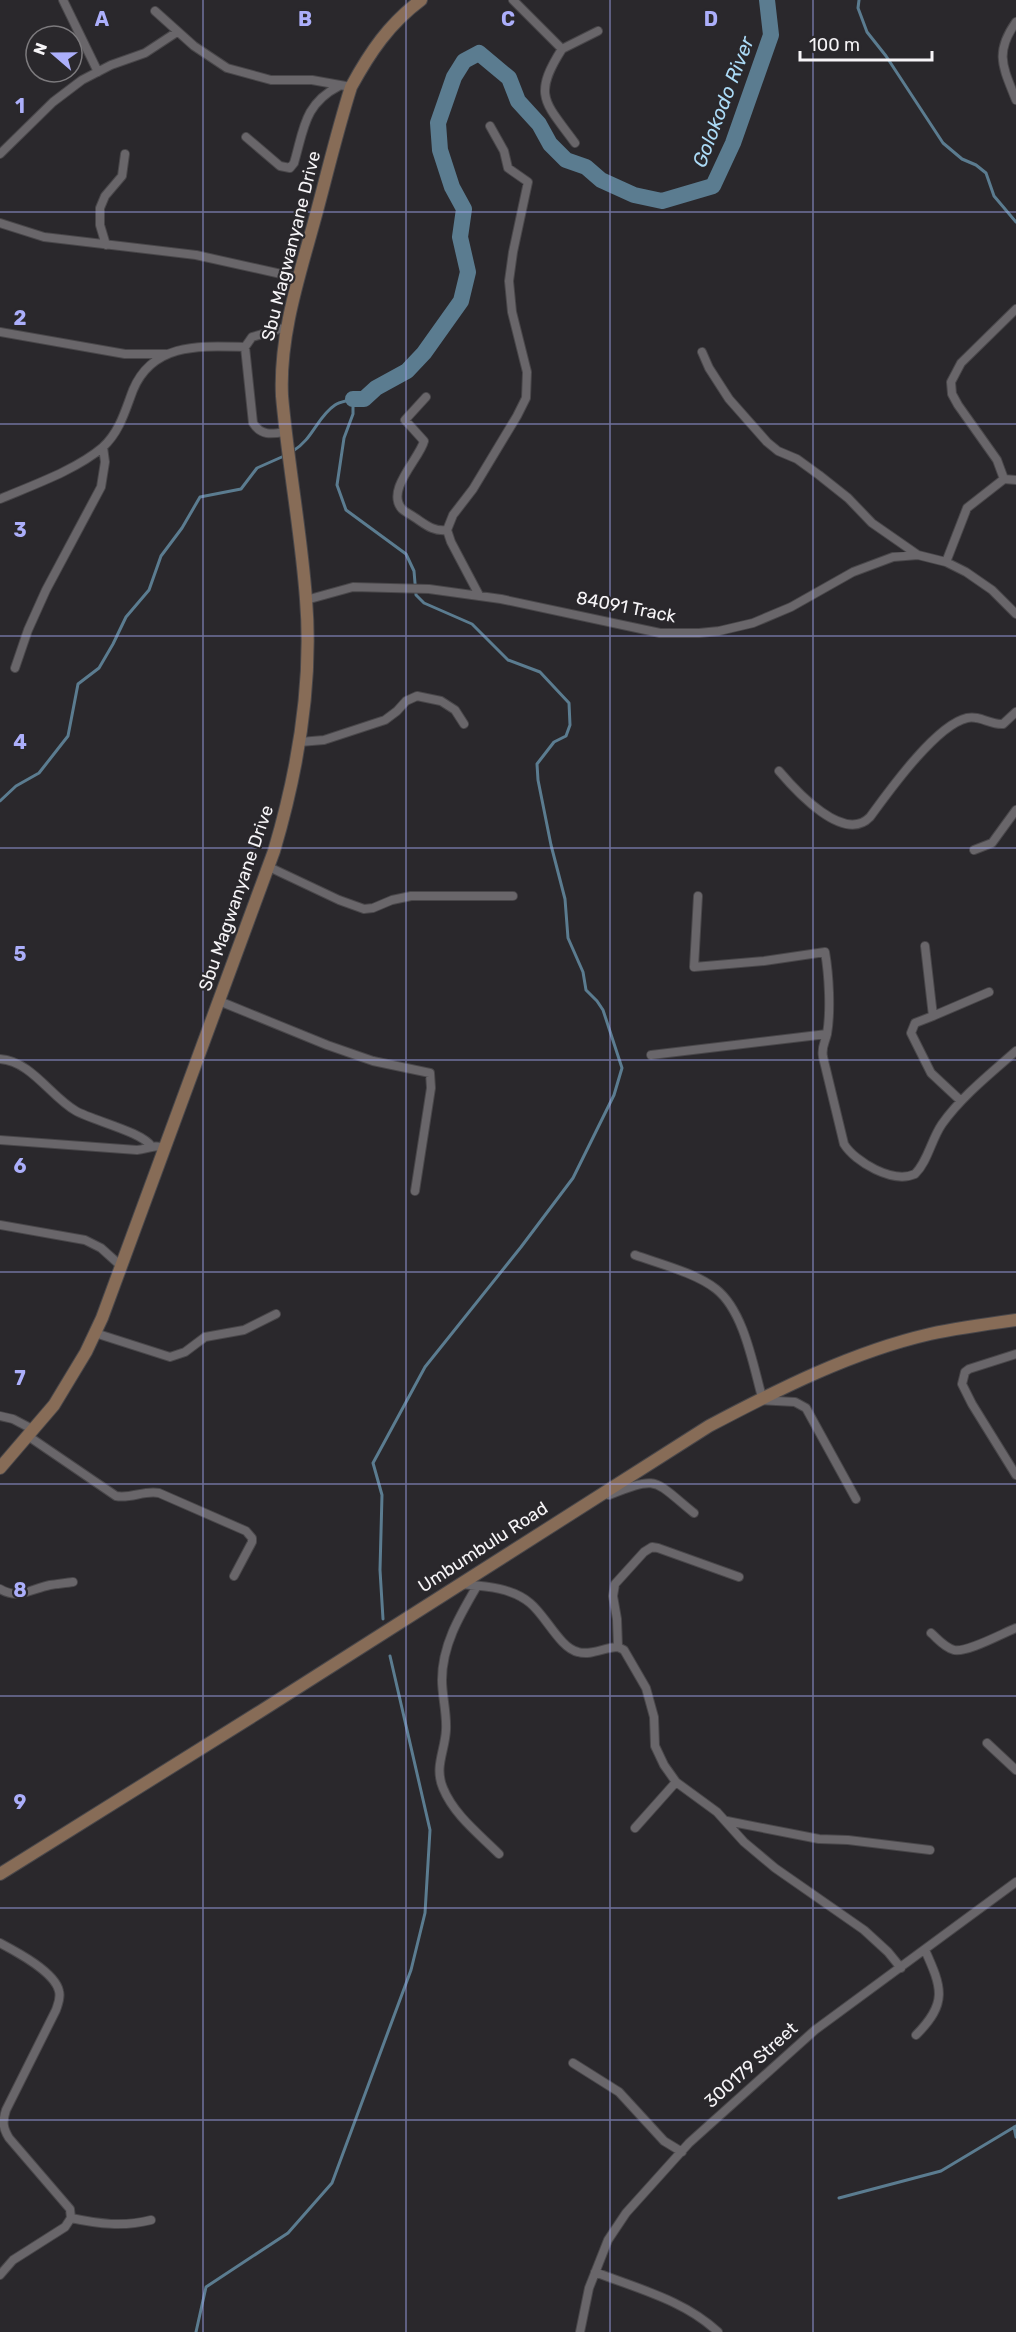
<svg xmlns="http://www.w3.org/2000/svg" width="1016" height="2332" font-family="Rubik,sans-serif">
  <rect width="100%" height="100%" fill="#2a282c"/>
  <g fill="none" stroke-linecap="round" stroke-linejoin="round">
    <path stroke="#5b7c90" stroke-width="3" d="M859,0L858,8L867,32L886,56L943,143L962,159L976,165L986,173L994,196L1016,222
      M293,451C313,439 317,417 335,405C339,402 347,401 353,399V414L344,438L337,485L346,510L406,554L414,571L416,595L424,603L472,624L508,660L540,672L569,703L570,725L566,736L554,742L537,764L538,780L551,845L565,899L568,938L583,972L586,990L597,1001L603,1010L622,1068L614,1095L573,1178L521,1247L425,1367L373,1463L382,1495L380,1570L383,1619
      M0,801L16,786L39,773L68,736L78,684L99,668L113,644L126,617L149,590L161,556L182,528L200,497L241,489L257,468L284,456
      M1014,2127L1016,2137
      M839,2198L941,2171L1016,2126
      M196,2332L206,2287L288,2233L332,2183L411,1970L425,1913L430,1830L390,1656"/>
    <path stroke="#5b7c90" stroke-width="16" d="M353,399H364L376,388L407,371L424,353L461,301L468,272L460,237L464,209L452,187L440,150L438,123L454,77L464,61L479,53L509,78L518,101L539,124L550,144L566,160L586,167L601,180L634,195L662,201L713,186L733,143L771,35L767,0"/>
    <g stroke="#49474a" stroke-width="10">
      <path id="minor" d="M63,0L98,72
        M513,0L562,49L598,31
        M155,11L194,46L227,68L271,80H312L351,87
        M1016,22C994,53 1003,67 1016,100
        M562,49C532,96 545,102 575,143
        M246,137L280,166L290,168L294,163C304,129 304,104 339,86
        M0,154L53,102L82,80L111,65L145,53L177,32
        M0,223L44,237L196,255L299,278
        M106,245L100,225V208L105,196L122,176L125,154
        M0,332L125,354H166
        M245,347L253,423C261,436 272,434 285,432
        M702,352L709,368L729,399L767,442L778,451L797,459L819,475L848,498L872,523L918,555
        M426,397L405,420L424,441C420,458 385,490 402,509C405,512 410,514 414,517C425,524 433,532 447,530
        M1004,479L1016,480
        M0,499C33,485 76,470 103,447C120,431 125,411 133,390C153,342 201,346 245,347L252,337L287,327
        M946,562L967,508L1004,479L997,460L958,405L952,394L951,382L961,363L1016,309
        M479,595L451,542L447,530L453,515L473,489L517,416L526,398L527,372L512,312L509,281L513,252L528,182L508,168L504,151L490,126
        M306,600L353,587L429,589L501,599L660,633H699L719,631L753,623L791,607L853,572L893,557L918,555L946,562L966,572L992,590L1016,614
        M15,668L28,630L46,590L101,487L105,462L103,447
        M300,742L324,740L385,720L397,711L406,701L417,696L441,701L455,710L464,724
        M779,771C796,791 844,844 870,817C889,791 936,725 967,718C980,715 990,725 1003,724L1016,712
        M974,850L992,843L1016,810
        M269,867L339,900L364,909L373,908L392,900L411,896H513
        M698,896L694,967L764,961L825,952C829,975 831,1011 827,1034C825,1043 821,1047 823,1057L844,1144C855,1162 893,1184 915,1174C928,1161 931,1140 942,1124C962,1096 990,1074 1016,1051
        M925,946L933,1016L915,1023L911,1033L931,1073L961,1101
        M219,1001L327,1045L373,1061L430,1073L431,1088L415,1191
        M933,1016L989,992
        M651,1055L827,1034
        M0,1059C31,1061 51,1097 76,1111C94,1121 143,1132 152,1147
        M0,1140L137,1150C148,1149 154,1144 165,1148
        M0,1225L85,1240L101,1248L121,1266
        M635,1255C660,1264 696,1273 716,1289C744,1311 753,1365 762,1397
        M95,1333L170,1357L185,1352L205,1337L244,1330L276,1314
        M1016,1354L969,1369L965,1372L962,1384L972,1404L1016,1475
        M759,1400L795,1402L806,1408L856,1499
        M0,1416L13,1419L34,1430
        M28,1436L116,1496C131,1499 144,1490 159,1493L246,1531L252,1538V1542L234,1576
        M609,1495C660,1475 653,1480 694,1513
        M460,1584C483,1586 511,1587 530,1603C546,1616 560,1648 578,1652C591,1656 605,1647 618,1647L624,1650L646,1688L654,1717L655,1746L664,1765L676,1782L717,1812L744,1842L775,1868L864,1930L888,1952L901,1968
        M477,1586C460,1615 442,1645 442,1680C442,1696 447,1713 446,1730C445,1751 434,1767 443,1788C454,1815 479,1834 499,1854
        M0,1589C18,1600 31,1589 50,1585C57,1584 66,1583 73,1582
        M931,1633C938,1639 944,1647 954,1650C967,1653 1003,1633 1016,1628
        M618,1647L617,1619L613,1596L615,1584L644,1552L652,1547L658,1548L739,1577
        M987,1743L1016,1770
        M727,1821L819,1839L848,1840L930,1850
        M635,1828L676,1782
        M0,1943C17,1952 55,1972 59,1991C61,1998 58,2004 56,2010L6,2110C2,2122 3,2128 9,2138L70,2209L71,2218L65,2227L13,2260L0,2275
        M916,2035C948,2003 942,1988 925,1950
        M573,2063L619,2092L664,2141L682,2152
        M71,2218C99,2224 123,2227 151,2220
        M595,2272C638,2289 684,2300 718,2332
        M580,2332L589,2288L608,2240L626,2213L689,2143L815,2030L1016,1882"/>
    </g>
    <g stroke="#49474a" stroke-width="14">
      <path id="secondary" d="M0,1468L54,1405L86,1352L102,1318L274,851C298,770 313,685 306,599C301,531 288,464 282,396C279,333 301,271 317,211C328,170 338,128 351,87C370,52 389,24 421,0
        M0,1874L261,1711L709,1426C779,1389 852,1352 930,1334C958,1328 987,1324 1016,1320"/>
    </g>
    <use href="#minor" stroke="#69666a" stroke-width="8"/>
    <use href="#secondary" stroke="#876c57" stroke-width="12"/>
  </g>
  <path fill="none" stroke="#acaffb" stroke-width="1.5" stroke-opacity="0.55" d="M203,0V2332M406,0V2332M610,0V2332M813,0V2332M0,212H1016M0,424H1016M0,636H1016M0,848H1016M0,1060H1016M0,1272H1016M0,1484H1016M0,1696H1016M0,1908H1016M0,2120H1016"/>
  <g text-anchor="middle" stroke-width="4.5" stroke-linejoin="round" paint-order="stroke">
    <g font-size="18" fill="#f6f4f7" stroke="#2a282c">
      <text transform="translate(291 246) rotate(-76)" y="6">Sbu Magwanyane Drive</text>
      <text transform="translate(626 607) rotate(11)" y="6">84091 Track</text>
      <text transform="translate(236 898) rotate(-71)" y="6">Sbu Magwanyane Drive</text>
      <text transform="translate(483 1547) rotate(-33)" y="6">Umbumbulu Road</text>
      <text transform="translate(751 2065) rotate(-42)" y="6">300179 Street</text>
    </g>
    <g font-size="20" font-style="italic" fill="#acdbf7" stroke="#2a282c">
      <text transform="translate(723 102) rotate(-69)" y="7">Golokodo River</text>
    </g>
  </g>
  <g font-size="20" text-anchor="middle" font-weight="bold" fill="#acaffb" stroke="#2a282c" stroke-width="4.5" stroke-linejoin="round" paint-order="stroke">
    <text x="102" y="26">A</text>
    <text x="305" y="26">B</text>
    <text x="508" y="26">C</text>
    <text x="711" y="26">D</text>
    <text x="20" y="113">1</text>
    <text x="20" y="325">2</text>
    <text x="20" y="537">3</text>
    <text x="20" y="749">4</text>
    <text x="20" y="961">5</text>
    <text x="20" y="1173">6</text>
    <text x="20" y="1385">7</text>
    <text x="20" y="1597">8</text>
    <text x="20" y="1809">9</text>
  </g>
  <g transform="translate(54 54) rotate(290)"><circle r="28" fill="#2a282c" stroke="#7c7a7d" stroke-width="1.5"/>
  <path d="M0-4.5L10 22L0 15L-10 22Z" fill="#acaffb"/>
  <text y="-9" font-size="16" font-weight="bold" text-anchor="middle" fill="#f6f4f7">N</text>
  </g>
  <path d="M800 51v9h132v-9" fill="none" stroke="#f6f4f7" stroke-width="3"/>
  <text x="809" y="51" font-size="18" fill="#f6f4f7" stroke="#2a282c" stroke-width="4.5" paint-order="stroke">100 m</text>
</svg>
